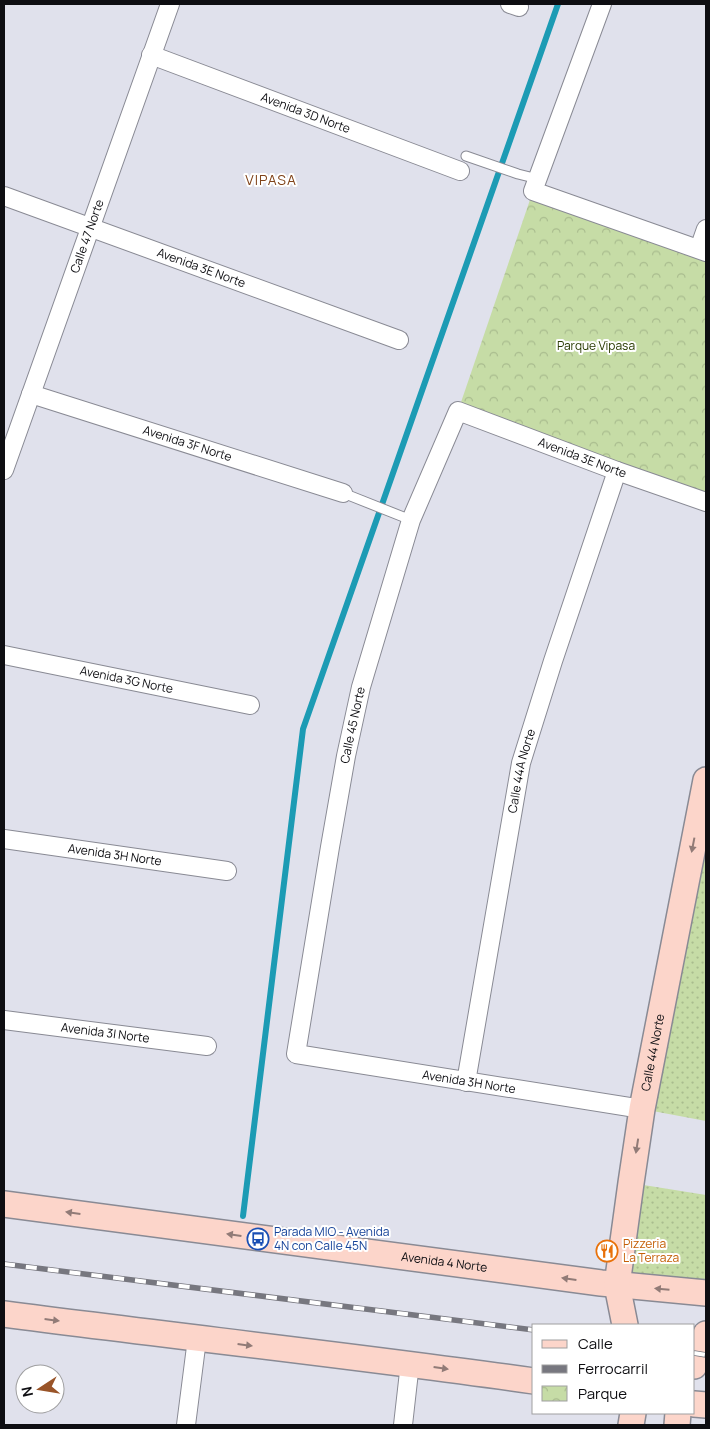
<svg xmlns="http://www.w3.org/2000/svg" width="710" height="1429" font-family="Manrope,sans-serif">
  <defs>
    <pattern id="grass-dots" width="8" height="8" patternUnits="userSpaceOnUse" patternTransform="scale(1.25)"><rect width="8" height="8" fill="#c6dca6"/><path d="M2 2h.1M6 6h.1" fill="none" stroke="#a9bc8e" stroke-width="1.8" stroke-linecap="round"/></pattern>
    <pattern id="park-crowns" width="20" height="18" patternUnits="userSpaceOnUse" patternTransform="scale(1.25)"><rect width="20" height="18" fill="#c6dca6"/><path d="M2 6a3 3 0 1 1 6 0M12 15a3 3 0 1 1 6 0" fill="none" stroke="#a9bc8e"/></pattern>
  </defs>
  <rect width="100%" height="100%" fill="#e0e1ec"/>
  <path fill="url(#grass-dots)" d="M706,780V1121L642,1109Z
    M631,1183L706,1195V1293L617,1285Z"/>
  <path fill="url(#park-crowns)" d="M533,191L706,252V502L458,411Z"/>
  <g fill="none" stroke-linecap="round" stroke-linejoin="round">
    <path stroke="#1c9bb4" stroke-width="6" d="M243,1216L303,729L558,4"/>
    <g stroke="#898a94" stroke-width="11">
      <path id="lane" d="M466,156L518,174L538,179
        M343,493L411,520"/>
    </g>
    <g stroke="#898a94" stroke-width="20">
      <g id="street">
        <path d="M510,4L519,7"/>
        <path d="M602,4L533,191L706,252"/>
        <path id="s1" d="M151,55L460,171"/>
        <path id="s2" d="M4,196L399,340"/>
        <path d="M699,249L706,229"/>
        <path id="s3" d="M31,394L343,493"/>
        <path id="s4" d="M4,470L170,4"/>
        <path id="s5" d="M4,655L250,705"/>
        <path id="s6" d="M4,839L227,871"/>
        <path id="s7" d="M4,1020L207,1046"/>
        <path id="s8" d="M466,1082L521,763L553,661L617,471"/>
        <path id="s9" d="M642,1109L296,1054L330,847L346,756L361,687L411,520L458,411L617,471L706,502"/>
        <path d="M186,1425L197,1339"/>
        <path d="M403,1425L410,1363"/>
      </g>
    </g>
    <g stroke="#898a94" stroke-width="28">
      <g id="secondary">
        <path id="s10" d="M4,1204L601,1283L706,1293"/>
        <path d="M4,1314C180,1337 357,1356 534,1381"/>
        <path id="s11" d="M625,1325L617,1285L631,1183L642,1109L706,780"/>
        <path d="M694,1366L706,1334"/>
        <path d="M694,1404L706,1405"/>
        <path d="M631,1425L633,1413"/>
        <path d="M677,1425L678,1413"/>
      </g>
    </g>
    <use href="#lane" stroke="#fff" stroke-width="9"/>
    <use href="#street" stroke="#fff" stroke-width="18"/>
    <use href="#secondary" stroke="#fcd5ca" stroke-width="25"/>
    <g stroke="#77777f" stroke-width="5.5">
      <path id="rail" d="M4,1264L534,1330
        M694,1353L706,1355"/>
    </g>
    <use href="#rail" stroke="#fff" stroke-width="4" stroke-dasharray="11" stroke-linecap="butt"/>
  </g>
  <defs><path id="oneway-solid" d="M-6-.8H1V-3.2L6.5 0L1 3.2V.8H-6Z" transform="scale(1.25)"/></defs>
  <g fill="#917b77">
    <use href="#oneway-solid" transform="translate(693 845) rotate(101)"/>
    <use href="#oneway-solid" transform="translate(637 1146) rotate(99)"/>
    <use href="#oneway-solid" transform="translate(73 1213) rotate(-172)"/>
    <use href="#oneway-solid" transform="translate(234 1235) rotate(-172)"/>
    <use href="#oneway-solid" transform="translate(569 1279) rotate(-172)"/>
    <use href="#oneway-solid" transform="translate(662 1289) rotate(-175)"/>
    <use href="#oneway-solid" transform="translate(52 1320) rotate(7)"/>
    <use href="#oneway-solid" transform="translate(245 1345) rotate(7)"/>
    <use href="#oneway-solid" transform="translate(441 1368) rotate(8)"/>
  </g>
  <defs>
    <g id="bus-ring" transform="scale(1.125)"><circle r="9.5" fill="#fff" stroke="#1a4fb4" stroke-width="1.5"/><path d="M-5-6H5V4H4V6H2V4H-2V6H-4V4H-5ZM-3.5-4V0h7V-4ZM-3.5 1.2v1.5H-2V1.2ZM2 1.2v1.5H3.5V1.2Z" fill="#1a4fb4"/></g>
    <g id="restaurant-ring" transform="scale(1.125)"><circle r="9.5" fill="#fff" stroke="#e8710a" stroke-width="1.5"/><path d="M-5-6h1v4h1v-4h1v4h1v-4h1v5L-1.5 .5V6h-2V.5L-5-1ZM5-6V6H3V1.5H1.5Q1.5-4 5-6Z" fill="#e8710a"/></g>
  </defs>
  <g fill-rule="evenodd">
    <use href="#bus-ring" x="258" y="1239"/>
    <use href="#restaurant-ring" x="607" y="1251"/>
  </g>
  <g text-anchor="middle" stroke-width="4" stroke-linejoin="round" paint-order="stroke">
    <g font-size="12" fill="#0e0e12" stroke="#fff">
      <text dy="4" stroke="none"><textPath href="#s1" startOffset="165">Avenida 3D Norte</textPath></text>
      <text dy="4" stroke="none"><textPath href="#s4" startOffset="248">Calle 47 Norte</textPath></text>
      <text dy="4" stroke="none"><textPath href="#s2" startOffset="210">Avenida 3E Norte</textPath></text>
      <text dy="4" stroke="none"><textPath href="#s3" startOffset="164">Avenida 3F Norte</textPath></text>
      <text dy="4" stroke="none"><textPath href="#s9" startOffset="1149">Avenida 3E Norte</textPath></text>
      <text dy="4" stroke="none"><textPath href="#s5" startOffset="125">Avenida 3G Norte</textPath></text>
      <text dy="4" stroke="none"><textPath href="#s9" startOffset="684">Calle 45 Norte</textPath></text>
      <text dy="4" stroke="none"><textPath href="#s8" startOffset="316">Calle 44A Norte</textPath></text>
      <text dy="4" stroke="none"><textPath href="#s6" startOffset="112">Avenida 3H Norte</textPath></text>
      <text dy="4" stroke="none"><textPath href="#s7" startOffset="102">Avenida 3I Norte</textPath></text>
      <text dy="4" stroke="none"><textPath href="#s11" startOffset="276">Calle 44 Norte</textPath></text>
      <text transform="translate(469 1082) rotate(9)" y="4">Avenida 3H Norte</text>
      <text dy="4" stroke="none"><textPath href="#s10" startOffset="444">Avenida 4 Norte</textPath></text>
    </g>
    <g font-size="12" fill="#283a00" stroke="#fff">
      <text x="596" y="350">Parque Vipasa</text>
    </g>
    <g font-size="12" fill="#164399" stroke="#fff" text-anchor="start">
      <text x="274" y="1236">Parada MIO - Avenida<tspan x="274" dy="14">4N con Calle 45N</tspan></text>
    </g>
    <g font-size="12" fill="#c56008" stroke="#fff" text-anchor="start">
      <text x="623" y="1248">Pizzeria<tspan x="623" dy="14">La Terraza</tspan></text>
    </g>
    <g font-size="14" letter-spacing="1" fill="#80431a" stroke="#fff">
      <text x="271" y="185">VIPASA</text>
    </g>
  </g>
  <rect width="710" height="1429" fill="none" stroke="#0e0e12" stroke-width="10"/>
  <rect x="532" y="1324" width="162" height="90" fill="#ffffff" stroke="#9f9fa0"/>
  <rect x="542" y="1340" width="25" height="8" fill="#fcd5ca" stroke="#9f9fa0"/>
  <text x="578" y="1349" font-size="15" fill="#0e0e12">Calle</text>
  <rect x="542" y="1365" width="25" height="8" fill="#77777f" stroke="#9f9fa0"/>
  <text x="578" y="1374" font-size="15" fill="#0e0e12">Ferrocarril</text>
  <rect x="542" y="1386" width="25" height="15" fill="url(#park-crowns)" stroke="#9f9fa0"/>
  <text x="578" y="1399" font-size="15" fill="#0e0e12">Parque</text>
  <g transform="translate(40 1389) rotate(258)"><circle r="24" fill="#ffffff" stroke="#9f9fa0"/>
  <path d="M0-4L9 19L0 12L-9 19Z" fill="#995428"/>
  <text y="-8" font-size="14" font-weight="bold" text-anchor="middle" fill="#0e0e12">N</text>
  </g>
</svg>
